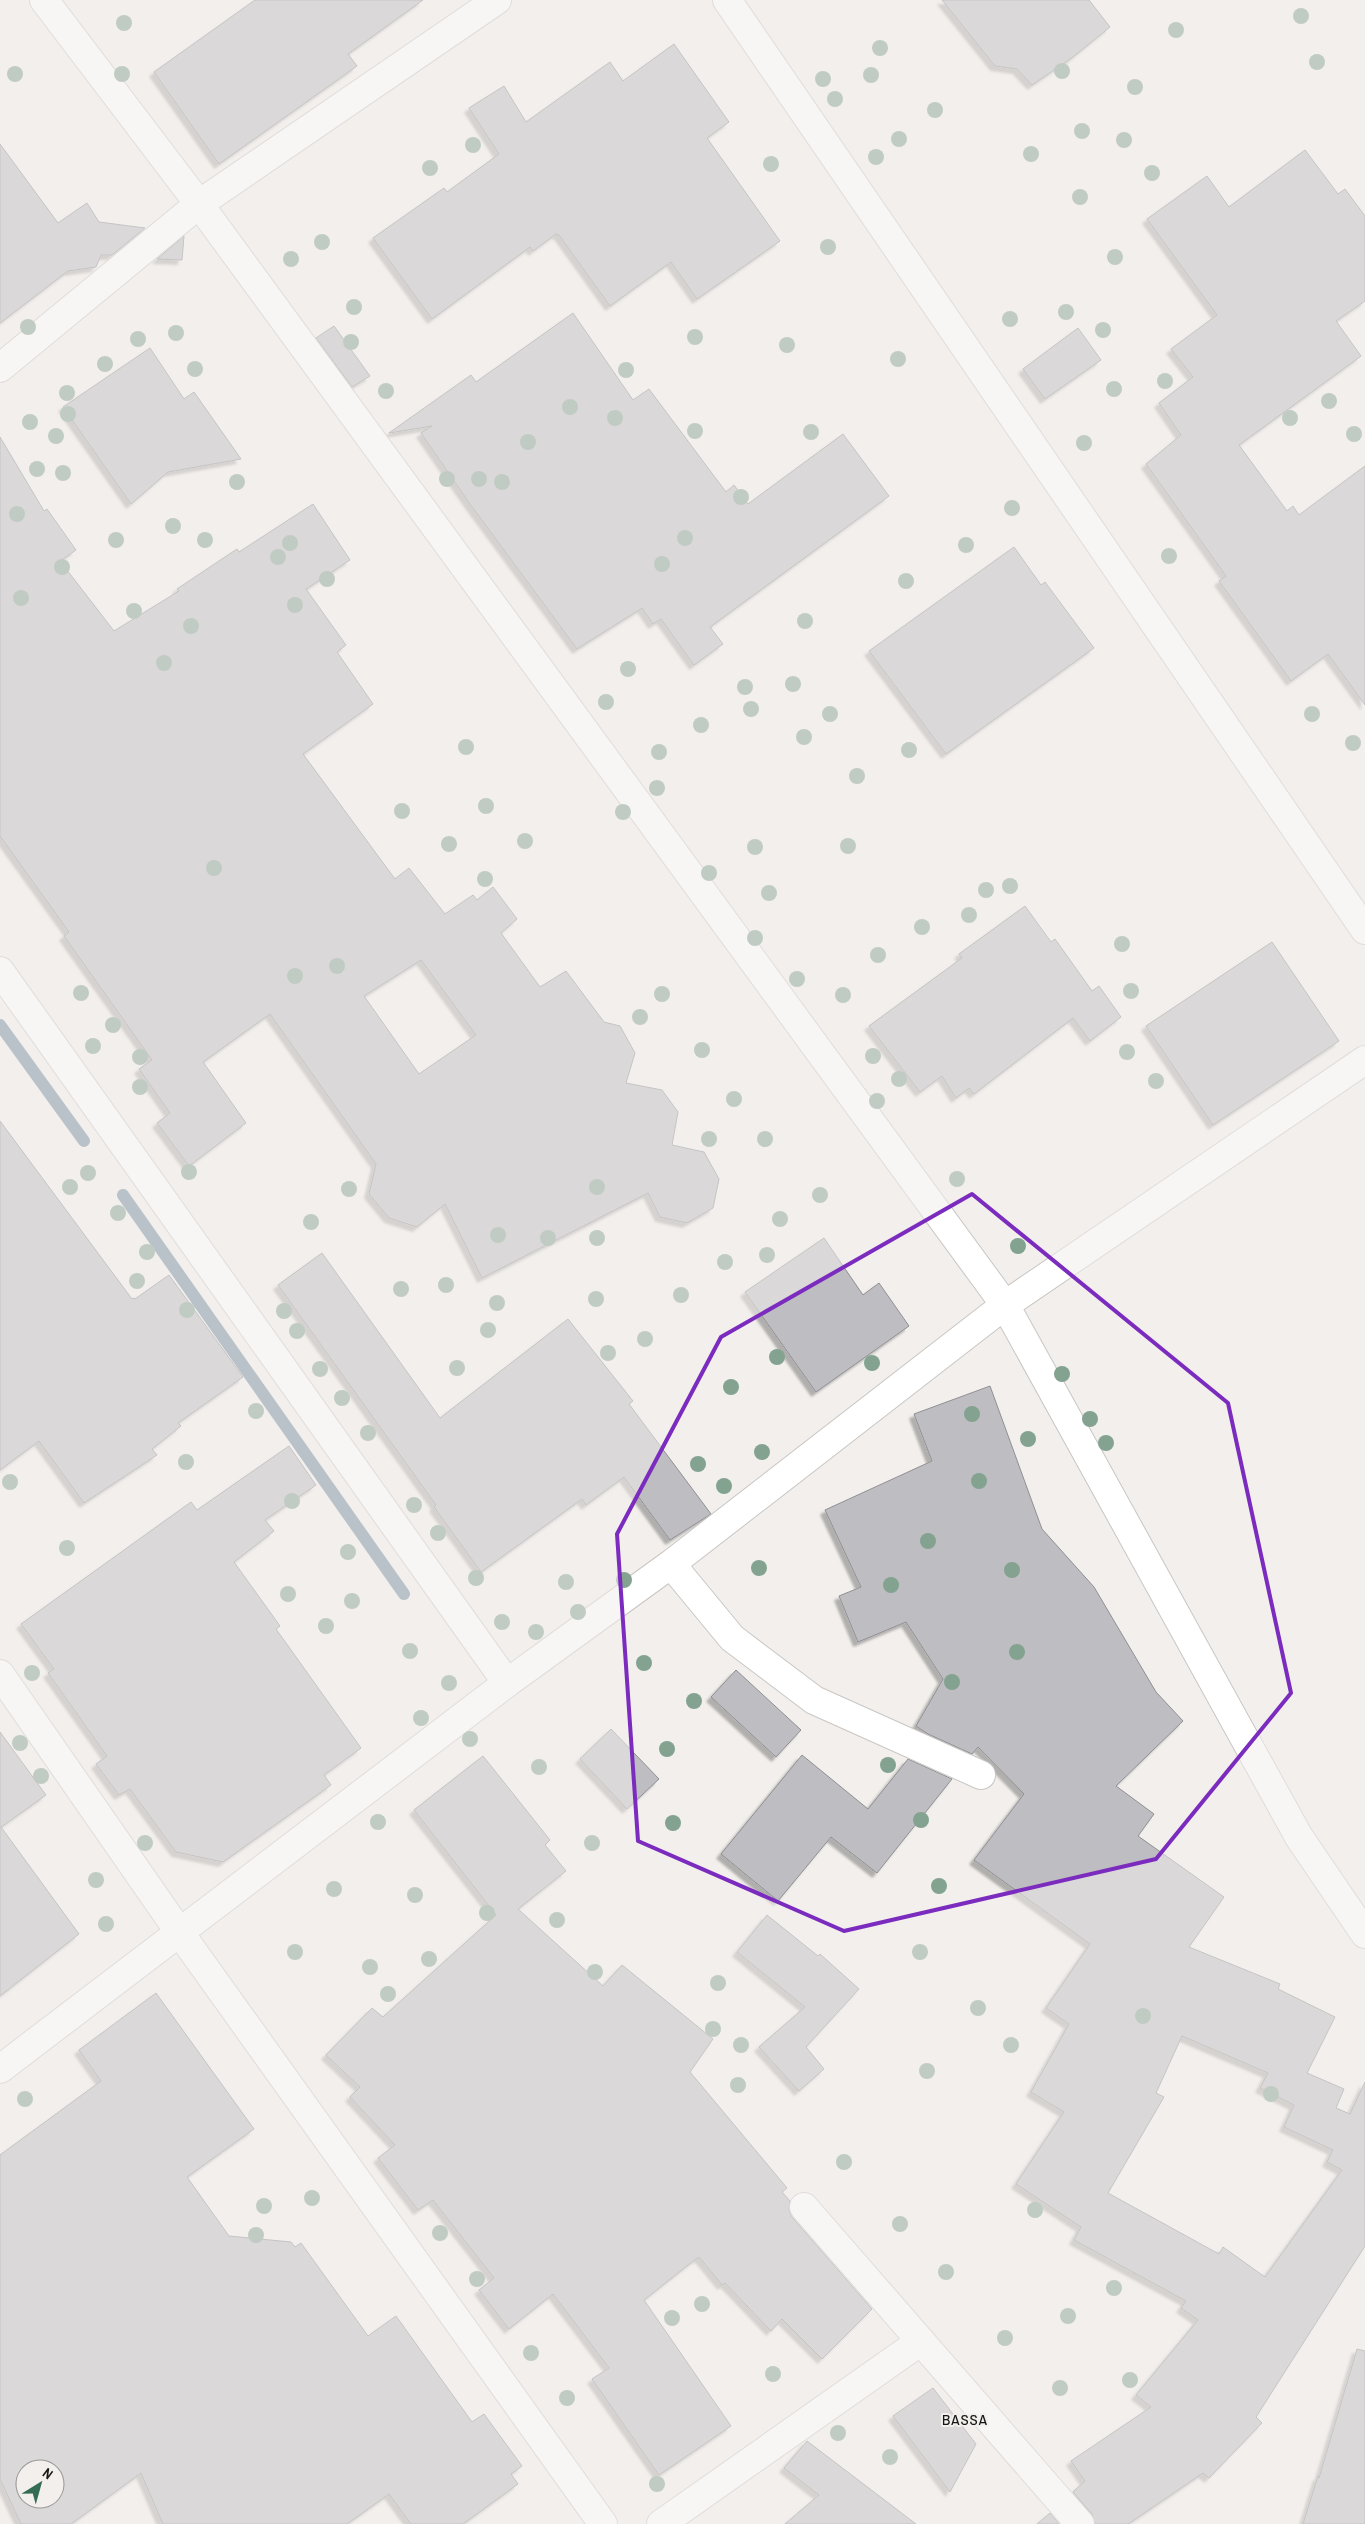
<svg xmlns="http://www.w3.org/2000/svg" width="1365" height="2524" font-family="'Archivo Narrow',sans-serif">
  <defs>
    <filter id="shadow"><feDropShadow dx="-4.5" dy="4.5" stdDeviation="1" flood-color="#0004"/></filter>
  </defs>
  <rect width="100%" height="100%" fill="#f2efec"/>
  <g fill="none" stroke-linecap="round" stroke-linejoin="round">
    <path stroke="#748d9c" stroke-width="12" d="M0,1025L84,1141
      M123,1195L404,1594"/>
  </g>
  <path fill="#bebdc1" stroke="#908f93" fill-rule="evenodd" filter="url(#shadow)" d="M255,0H423L348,54L357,66L219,164L154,72Z
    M942,0H1089L1110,27L1073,57L1032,85L1017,69L995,66Z
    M674,44L729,122L707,138L780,241L697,299L671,262L610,306L559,235L556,234L533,251L530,247L432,319L373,238L444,188L447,192L499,154L469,108L504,86L526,122L610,62L623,81Z
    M0,144L58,223L87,203L99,222L145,228L112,255H101L96,267L68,271L0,323Z
    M1305,150L1338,194L1345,189L1365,216V301L1336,321L1361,356L1239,445L1287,511L1293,506L1299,515L1365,466V705L1328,654L1291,681L1219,581L1226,576L1146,464L1181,435L1159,403L1193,377L1171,349L1217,315L1147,219L1207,176L1229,207Z
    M184,236L182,260L157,259Z
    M573,313L633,400L649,389L726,492L734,485L748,504L843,434L889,496L710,627L723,644L694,665L661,619L653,624L642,608L577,649L470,504L421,433L432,426L389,433L471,375L476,382Z
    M334,326L370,376L352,387L316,338Z
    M1078,328L1101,360L1045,399L1023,369Z
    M150,348L184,399L194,392L241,459L168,472L131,504L63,407Z
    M0,437L44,511L47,509L76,550L60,561L114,631L179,591L177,589L237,549L239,552L313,504L350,560L306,589L346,645L337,652L373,704L303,754L395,879L409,868L445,914L473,895L477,900L493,887L517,919L501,933L540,987L566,971L604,1022L620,1026L635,1053L626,1083L662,1090L678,1112L672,1145L704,1152L719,1179L713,1208L687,1223L660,1217L648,1193L482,1278L445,1204L417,1227L389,1218L369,1194L376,1164L270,1014L203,1062L246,1123L189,1166L157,1123L170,1113L139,1069L152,1060L64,936L69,932L0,836ZM421,960L476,1035L419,1074L364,996Z
    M1014,547L1041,585L1045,582L1094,648L946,754L869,651Z
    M1025,906L1051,942L1055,939L1092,991L1099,986L1121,1017L1090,1041L1073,1018L974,1094L969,1088L956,1098L942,1076L920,1092L869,1026L962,958L959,954Z
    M1272,942L1339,1041L1213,1125L1146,1026Z
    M0,1121L132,1299L134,1298L135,1299L169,1275L243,1377L178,1423L181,1426L152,1449L157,1455L84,1503L39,1441L0,1470Z
    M824,1238L863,1295L879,1283L909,1326L816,1392L745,1292Z
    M322,1253L440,1418L568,1319L633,1401L629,1404L711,1514L670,1540L624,1477L586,1505L582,1499L481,1572L434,1507L436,1505L278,1285Z
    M990,1386L1042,1529L1094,1587L1156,1692L1183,1721L1116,1786L1154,1814L1138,1836L1224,1897L1189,1947L1280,1984L1278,1989L1335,2017L1307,2073L1344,2089L1336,2108L1350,2114L1365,2082V2246L1256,2417L1262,2423L1209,2478L1203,2473L1128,2524H1095L1092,2514L1073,2492L1085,2481L1071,2461L1151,2407L1136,2395L1198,2320L1181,2308L1186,2301L1074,2240L1081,2227L1016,2184L1064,2112L1031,2092L1069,2024L1046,2008L1090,1944L974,1860L1024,1794L978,1747L972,1754L928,1734L916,1726L943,1679L906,1622L858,1642L839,1596L861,1587L825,1510L932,1461L914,1414ZM1182,2036L1268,2073L1260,2088L1294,2105L1284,2127L1333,2150L1327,2162L1342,2170L1265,2277L1223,2247L1219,2254L1108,2193L1164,2097L1156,2093Z
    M289,1446L316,1485L265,1520L274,1531L234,1562L280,1626L276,1629L361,1748L324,1775L331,1785L223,1862L176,1852L130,1789L119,1795L96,1764L107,1756L48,1673L54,1669L21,1624L191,1502L197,1510Z
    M736,1670L801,1730L776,1757L711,1697Z
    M611,1729L659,1779L627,1809L580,1759Z
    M0,1732L46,1795L1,1827L79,1934L0,1996Z
    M802,1755L868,1809L908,1759L952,1779L877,1873L831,1837L778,1901L721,1854Z
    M483,1756L550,1840L545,1845L566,1871L518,1909L603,1986L622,1965L713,2039L690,2072L787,2188L782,2192L790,2201L789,2210L792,2217L872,2309L822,2359L782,2319L771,2331L725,2283L722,2285L700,2258H697L644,2300L731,2426L659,2475L592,2379L609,2368L553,2294L509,2329L479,2290L494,2278L433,2200L418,2210L378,2158L395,2145L350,2097L360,2087L326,2055L372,2008L383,2017L496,1915L414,1810Z
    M767,1915L818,1956L820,1954L859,1989L806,2047L824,2069L799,2091L759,2047L805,2007L737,1952Z
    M156,1993L254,2129L187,2177L229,2236L291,2242L295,2247L301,2243L368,2336L396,2316L472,2422L484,2414L522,2466L511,2474L518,2484L463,2524H411L389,2494L347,2524H163L141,2473L71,2524H21L0,2479V2155L101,2081L79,2050ZM25,2469H55V2499H25Z
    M1357,2349L1365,2351V2524H1303L1318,2476L1319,2478Z
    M933,2388L976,2444L950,2492L893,2416Z
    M807,2441L916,2524H785L819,2495L784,2468Z
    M1050,2513L1059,2524H1037Z"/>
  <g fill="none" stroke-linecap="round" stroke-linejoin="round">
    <g stroke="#c9c6c4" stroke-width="30">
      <path id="minor" d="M44,0L199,204L1005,1305L1299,1837L1365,1934
        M727,0L1365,930
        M0,368L199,204L497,0
        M0,971L507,1683
        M671,1564L732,1638L814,1700L981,1775
        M0,1674L180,1933L603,2524
        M0,2069L507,1683L671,1564L1005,1305L1365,1060
        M804,2207L1080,2524
        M661,2524L921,2341"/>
    </g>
    <use href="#minor" stroke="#fff" stroke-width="28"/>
  </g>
  <g fill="#83a290">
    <circle cx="1301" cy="16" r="8"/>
    <circle cx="124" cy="23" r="8"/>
    <circle cx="1176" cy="30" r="8"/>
    <circle cx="880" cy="48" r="8"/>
    <circle cx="1317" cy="62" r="8"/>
    <circle cx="1062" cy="71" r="8"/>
    <circle cx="15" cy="74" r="8"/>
    <circle cx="122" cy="74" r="8"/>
    <circle cx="871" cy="75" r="8"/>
    <circle cx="823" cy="79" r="8"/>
    <circle cx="1135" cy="87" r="8"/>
    <circle cx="835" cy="99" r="8"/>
    <circle cx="935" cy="110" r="8"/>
    <circle cx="1082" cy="131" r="8"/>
    <circle cx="899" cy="139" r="8"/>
    <circle cx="1124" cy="140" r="8"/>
    <circle cx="473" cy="145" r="8"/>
    <circle cx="1031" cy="154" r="8"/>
    <circle cx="876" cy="157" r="8"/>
    <circle cx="771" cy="164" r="8"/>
    <circle cx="430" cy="168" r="8"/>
    <circle cx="1152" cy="173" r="8"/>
    <circle cx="1080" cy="197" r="8"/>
    <circle cx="322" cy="242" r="8"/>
    <circle cx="828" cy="247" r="8"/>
    <circle cx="1115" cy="257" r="8"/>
    <circle cx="291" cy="259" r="8"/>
    <circle cx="354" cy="307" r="8"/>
    <circle cx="1066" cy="312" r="8"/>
    <circle cx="1010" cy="319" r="8"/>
    <circle cx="28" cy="327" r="8"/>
    <circle cx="1103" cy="330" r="8"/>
    <circle cx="176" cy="333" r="8"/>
    <circle cx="695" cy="337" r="8"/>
    <circle cx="138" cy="339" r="8"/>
    <circle cx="351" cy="342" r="8"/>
    <circle cx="787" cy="345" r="8"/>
    <circle cx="898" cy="359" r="8"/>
    <circle cx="105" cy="364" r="8"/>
    <circle cx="195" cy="369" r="8"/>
    <circle cx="626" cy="370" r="8"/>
    <circle cx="1165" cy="381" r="8"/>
    <circle cx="1114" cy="389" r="8"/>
    <circle cx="386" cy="391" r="8"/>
    <circle cx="67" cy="393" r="8"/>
    <circle cx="1329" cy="401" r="8"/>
    <circle cx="570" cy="407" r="8"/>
    <circle cx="68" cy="414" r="8"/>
    <circle cx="615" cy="418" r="8"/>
    <circle cx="1290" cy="418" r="8"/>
    <circle cx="30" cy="422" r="8"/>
    <circle cx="695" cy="431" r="8"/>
    <circle cx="811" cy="432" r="8"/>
    <circle cx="1354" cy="434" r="8"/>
    <circle cx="56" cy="436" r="8"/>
    <circle cx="528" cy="442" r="8"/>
    <circle cx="1084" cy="443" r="8"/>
    <circle cx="37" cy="469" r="8"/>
    <circle cx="63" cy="473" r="8"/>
    <circle cx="447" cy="479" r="8"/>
    <circle cx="479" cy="479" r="8"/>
    <circle cx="237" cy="482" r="8"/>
    <circle cx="502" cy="482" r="8"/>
    <circle cx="741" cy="497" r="8"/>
    <circle cx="1012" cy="508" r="8"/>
    <circle cx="17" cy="514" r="8"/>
    <circle cx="173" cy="526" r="8"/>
    <circle cx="685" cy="538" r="8"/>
    <circle cx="116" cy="540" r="8"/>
    <circle cx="205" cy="540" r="8"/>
    <circle cx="290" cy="543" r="8"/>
    <circle cx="966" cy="545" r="8"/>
    <circle cx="1169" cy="556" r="8"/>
    <circle cx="278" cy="557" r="8"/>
    <circle cx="662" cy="564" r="8"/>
    <circle cx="62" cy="567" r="8"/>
    <circle cx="327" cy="579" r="8"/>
    <circle cx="906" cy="581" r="8"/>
    <circle cx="21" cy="598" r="8"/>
    <circle cx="295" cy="605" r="8"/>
    <circle cx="134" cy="611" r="8"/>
    <circle cx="805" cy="621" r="8"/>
    <circle cx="191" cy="626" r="8"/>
    <circle cx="164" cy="663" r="8"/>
    <circle cx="628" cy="669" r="8"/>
    <circle cx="793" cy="684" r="8"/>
    <circle cx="745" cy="687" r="8"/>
    <circle cx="606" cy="702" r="8"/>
    <circle cx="751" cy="709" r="8"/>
    <circle cx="830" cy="714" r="8"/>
    <circle cx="1312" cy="714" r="8"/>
    <circle cx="701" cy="725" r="8"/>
    <circle cx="804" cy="737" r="8"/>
    <circle cx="1353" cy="743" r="8"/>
    <circle cx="466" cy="747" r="8"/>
    <circle cx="909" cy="750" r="8"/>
    <circle cx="659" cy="752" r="8"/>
    <circle cx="857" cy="776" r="8"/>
    <circle cx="657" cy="788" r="8"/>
    <circle cx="486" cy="806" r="8"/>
    <circle cx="402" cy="811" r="8"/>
    <circle cx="623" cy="812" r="8"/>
    <circle cx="525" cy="841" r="8"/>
    <circle cx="449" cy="844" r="8"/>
    <circle cx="848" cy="846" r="8"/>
    <circle cx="755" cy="847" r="8"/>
    <circle cx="214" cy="868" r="8"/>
    <circle cx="709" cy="873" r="8"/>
    <circle cx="485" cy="879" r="8"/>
    <circle cx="1010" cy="886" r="8"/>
    <circle cx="986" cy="890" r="8"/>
    <circle cx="769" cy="893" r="8"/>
    <circle cx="969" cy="915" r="8"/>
    <circle cx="922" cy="927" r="8"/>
    <circle cx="755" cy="938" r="8"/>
    <circle cx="1122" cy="944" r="8"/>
    <circle cx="878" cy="955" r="8"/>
    <circle cx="337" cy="966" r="8"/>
    <circle cx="295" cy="976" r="8"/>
    <circle cx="797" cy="979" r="8"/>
    <circle cx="1131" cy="991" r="8"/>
    <circle cx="81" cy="993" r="8"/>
    <circle cx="662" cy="994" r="8"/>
    <circle cx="843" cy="995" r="8"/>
    <circle cx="640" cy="1017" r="8"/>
    <circle cx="113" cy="1025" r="8"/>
    <circle cx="93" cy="1046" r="8"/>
    <circle cx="702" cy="1050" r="8"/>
    <circle cx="1127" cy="1052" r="8"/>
    <circle cx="873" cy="1056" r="8"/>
    <circle cx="140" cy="1057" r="8"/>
    <circle cx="899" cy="1079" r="8"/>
    <circle cx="1156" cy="1081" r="8"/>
    <circle cx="140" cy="1087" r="8"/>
    <circle cx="734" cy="1099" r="8"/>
    <circle cx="877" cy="1101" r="8"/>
    <circle cx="709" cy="1139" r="8"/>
    <circle cx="765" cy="1139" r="8"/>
    <circle cx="189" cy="1172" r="8"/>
    <circle cx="88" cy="1173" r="8"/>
    <circle cx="957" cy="1179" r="8"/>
    <circle cx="70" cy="1187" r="8"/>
    <circle cx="597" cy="1187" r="8"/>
    <circle cx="349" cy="1189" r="8"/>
    <circle cx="820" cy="1195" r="8"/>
    <circle cx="118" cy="1213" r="8"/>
    <circle cx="780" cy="1219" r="8"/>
    <circle cx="311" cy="1222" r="8"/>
    <circle cx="498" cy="1235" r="8"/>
    <circle cx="548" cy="1238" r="8"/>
    <circle cx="597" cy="1238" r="8"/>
    <circle cx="1018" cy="1246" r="8"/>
    <circle cx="147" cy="1252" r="8"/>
    <circle cx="767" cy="1255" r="8"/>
    <circle cx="725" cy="1262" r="8"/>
    <circle cx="137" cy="1281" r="8"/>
    <circle cx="446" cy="1285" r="8"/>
    <circle cx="401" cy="1289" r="8"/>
    <circle cx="681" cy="1295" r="8"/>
    <circle cx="596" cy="1299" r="8"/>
    <circle cx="497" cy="1303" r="8"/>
    <circle cx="187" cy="1310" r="8"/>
    <circle cx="284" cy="1311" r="8"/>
    <circle cx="488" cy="1330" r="8"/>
    <circle cx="297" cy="1331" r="8"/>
    <circle cx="645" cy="1339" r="8"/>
    <circle cx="608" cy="1353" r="8"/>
    <circle cx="777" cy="1357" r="8"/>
    <circle cx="872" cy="1363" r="8"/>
    <circle cx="457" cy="1368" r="8"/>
    <circle cx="320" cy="1369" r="8"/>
    <circle cx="1062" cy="1374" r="8"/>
    <circle cx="731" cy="1387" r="8"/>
    <circle cx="342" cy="1398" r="8"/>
    <circle cx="256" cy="1411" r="8"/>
    <circle cx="972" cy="1414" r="8"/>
    <circle cx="1090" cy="1419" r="8"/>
    <circle cx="368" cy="1433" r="8"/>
    <circle cx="1028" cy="1439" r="8"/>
    <circle cx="1106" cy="1443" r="8"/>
    <circle cx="762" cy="1452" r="8"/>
    <circle cx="186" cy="1462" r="8"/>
    <circle cx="698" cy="1464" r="8"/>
    <circle cx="979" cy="1481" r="8"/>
    <circle cx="10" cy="1482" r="8"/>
    <circle cx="724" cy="1486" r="8"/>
    <circle cx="292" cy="1501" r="8"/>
    <circle cx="414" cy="1505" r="8"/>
    <circle cx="438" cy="1533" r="8"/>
    <circle cx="928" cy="1541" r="8"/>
    <circle cx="67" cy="1548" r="8"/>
    <circle cx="348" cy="1552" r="8"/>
    <circle cx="759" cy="1568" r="8"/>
    <circle cx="1012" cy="1570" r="8"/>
    <circle cx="476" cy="1578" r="8"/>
    <circle cx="624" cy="1580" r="8"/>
    <circle cx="566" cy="1582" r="8"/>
    <circle cx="891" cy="1585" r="8"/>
    <circle cx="288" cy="1594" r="8"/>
    <circle cx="352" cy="1601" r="8"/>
    <circle cx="578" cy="1612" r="8"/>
    <circle cx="502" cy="1622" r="8"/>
    <circle cx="326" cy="1626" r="8"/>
    <circle cx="536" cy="1632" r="8"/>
    <circle cx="410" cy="1651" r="8"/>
    <circle cx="1017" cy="1652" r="8"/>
    <circle cx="644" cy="1663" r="8"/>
    <circle cx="32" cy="1673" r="8"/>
    <circle cx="952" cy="1682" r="8"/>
    <circle cx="449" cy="1683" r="8"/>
    <circle cx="694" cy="1701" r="8"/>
    <circle cx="421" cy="1718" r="8"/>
    <circle cx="470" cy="1739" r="8"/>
    <circle cx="20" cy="1743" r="8"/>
    <circle cx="667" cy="1749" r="8"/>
    <circle cx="888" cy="1765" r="8"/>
    <circle cx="539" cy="1767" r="8"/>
    <circle cx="41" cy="1776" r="8"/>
    <circle cx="921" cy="1820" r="8"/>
    <circle cx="378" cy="1822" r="8"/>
    <circle cx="673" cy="1823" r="8"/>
    <circle cx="145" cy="1843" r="8"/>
    <circle cx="592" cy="1843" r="8"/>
    <circle cx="96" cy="1880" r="8"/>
    <circle cx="939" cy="1886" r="8"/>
    <circle cx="334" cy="1889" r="8"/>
    <circle cx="415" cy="1895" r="8"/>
    <circle cx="487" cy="1913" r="8"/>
    <circle cx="557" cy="1920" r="8"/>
    <circle cx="106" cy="1924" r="8"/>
    <circle cx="295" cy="1952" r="8"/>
    <circle cx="920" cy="1952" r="8"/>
    <circle cx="429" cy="1959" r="8"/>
    <circle cx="370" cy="1967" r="8"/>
    <circle cx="595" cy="1972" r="8"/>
    <circle cx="718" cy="1983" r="8"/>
    <circle cx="388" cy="1994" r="8"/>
    <circle cx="978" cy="2008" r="8"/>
    <circle cx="1143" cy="2016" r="8"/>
    <circle cx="713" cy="2029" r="8"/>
    <circle cx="741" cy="2045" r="8"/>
    <circle cx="1011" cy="2045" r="8"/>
    <circle cx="927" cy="2071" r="8"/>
    <circle cx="738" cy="2085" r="8"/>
    <circle cx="1271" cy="2094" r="8"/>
    <circle cx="25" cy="2099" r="8"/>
    <circle cx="844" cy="2162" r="8"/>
    <circle cx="312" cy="2198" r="8"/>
    <circle cx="264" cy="2206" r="8"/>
    <circle cx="1035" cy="2210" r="8"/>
    <circle cx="900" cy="2224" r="8"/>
    <circle cx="440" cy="2233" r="8"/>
    <circle cx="256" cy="2235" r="8"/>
    <circle cx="946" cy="2272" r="8"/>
    <circle cx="477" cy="2279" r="8"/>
    <circle cx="1114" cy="2288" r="8"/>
    <circle cx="702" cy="2304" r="8"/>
    <circle cx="1068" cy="2316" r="8"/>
    <circle cx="672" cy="2318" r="8"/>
    <circle cx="1005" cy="2338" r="8"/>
    <circle cx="531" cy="2353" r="8"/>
    <circle cx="773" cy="2374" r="8"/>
    <circle cx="1130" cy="2380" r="8"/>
    <circle cx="1060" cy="2388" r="8"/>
    <circle cx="567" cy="2398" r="8"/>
    <circle cx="838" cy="2433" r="8"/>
    <circle cx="890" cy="2457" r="8"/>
    <circle cx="657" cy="2484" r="8"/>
  </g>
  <path d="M0 0H1365V2524H0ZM972,1194L1228,1403L1291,1693L1156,1859L844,1931L638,1841L617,1534L721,1337Z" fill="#f2efec" fill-opacity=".55" fill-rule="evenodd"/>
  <path fill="none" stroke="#7b2cbf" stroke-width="4" stroke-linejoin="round" d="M972,1194L1228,1403L1291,1693L1156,1859L844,1931L638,1841L617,1534L721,1337Z"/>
  <g text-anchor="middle" stroke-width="4" stroke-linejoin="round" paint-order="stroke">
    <g font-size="15" letter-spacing="1" fill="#171615" stroke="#f2efec">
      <text x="965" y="2425">BASSA</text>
    </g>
  </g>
  <g transform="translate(40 2484) rotate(37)"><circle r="24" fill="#f2efec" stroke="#9a9896"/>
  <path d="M0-4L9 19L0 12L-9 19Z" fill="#346c54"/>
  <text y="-8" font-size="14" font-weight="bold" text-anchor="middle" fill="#171615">N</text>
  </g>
</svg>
